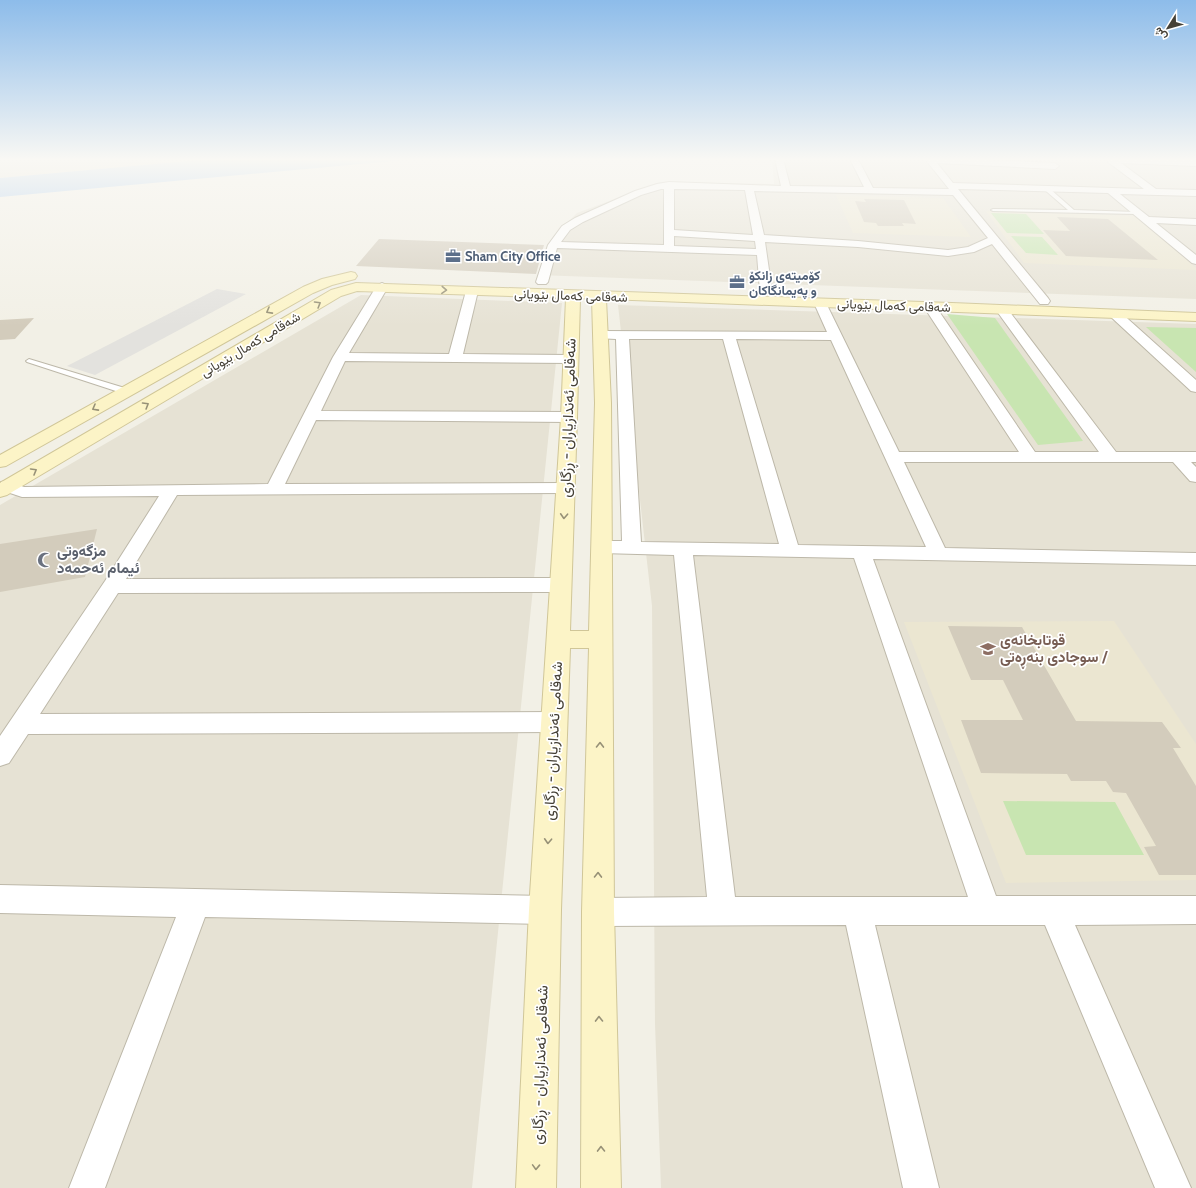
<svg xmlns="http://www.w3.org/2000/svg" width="1196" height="1188" font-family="Cabin,Vazirmatn,sans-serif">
  <rect width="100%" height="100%" fill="#f2f0e6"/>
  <path fill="#e6e2d4" d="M0,159H210L0,178Z
    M772,159H1196V299L538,275L556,234L577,213L660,182L774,184Z
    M361,295L562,303L472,1188H0V505Z
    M618,305L1196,324V1188H661L655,1024L652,606Z"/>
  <path fill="#ebe6d1" d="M836,195L943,198L971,237L853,233Z
    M986,211L1136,216L1196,268V270L1024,263Z
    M1114,621L1196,744V880L1006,883L904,622Z"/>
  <path fill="#c8e5b1" d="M991,213L1026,214L1044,234L1007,233Z
    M1011,236L1042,237L1058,255L1026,253Z
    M947,314L995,318L1083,441L1038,445Z
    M1146,327L1196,328V372Z
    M1003,801L1115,802L1144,855H1026Z"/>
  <path fill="#e3e2de" d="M217,289L246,294L95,375L67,366Z"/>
  <path fill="#a5c8ed" d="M210,159H415L0,197V178Z"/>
  <path fill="#d3ccbc" d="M864,199L904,200L916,224L902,223L904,226H878L876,223L864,222L855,201L866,202Z
    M1057,217L1108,219L1158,260L1066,256L1043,230L1070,231Z
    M379,239L544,245L536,274L356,266Z
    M34,318L15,339L0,340V320Z
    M97,529L85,577L0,592V544Z
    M948,626L1022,627L1076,721L1162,722L1181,748H1173L1196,786V875H1159L1144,847L1156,846L1126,793L1113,792L1106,781H1071L1067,774L981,773L961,720H1023L1003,680H971Z"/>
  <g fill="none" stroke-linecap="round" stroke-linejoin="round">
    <g stroke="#bdb8a9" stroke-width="2">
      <path id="lane" d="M1046,189H1050L1074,210L1137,212L1139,213L1137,214L993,211L991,210L993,209L1068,210L1046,191Z
        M29,359L128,389L129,391L128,393H122L27,362L26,361Z"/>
    </g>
    <g stroke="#bdb8a9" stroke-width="2">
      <path id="street" d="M775,159H783L790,186L864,187L850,159H858L873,188L949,189L925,159H966L1055,163L1059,166L1055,169L937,163L953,183L1144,189L1108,162L1107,159L1196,160V166L1121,163L1156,189L1196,190V196L1120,194L1149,217L1196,219V225L1156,223L1196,255V264L1192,263L1108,193L958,189L1048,298L1050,301L1048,304H1040L992,244L974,252L948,256L858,247L765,242L772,291L770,294H762L760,291L757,255L557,248L548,282L546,284H538L536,282L548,245L562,226L575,218L635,191L657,184L669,182L781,186ZM661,189H664V245L561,242L570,230L583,222L641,195ZM674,189L745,190L753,235L674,230ZM754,191L953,195L988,238L968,247L948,250L858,241L764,235ZM674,236L755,241L756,249L674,246Z
        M382,283L386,285L388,287L349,353L449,354L466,291L468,288H476L478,291L463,354L571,355L576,356L578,359L576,362L571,363L345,361L321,411L569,412L574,414L577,417L574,420L569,422L316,420L285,484L565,483L571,484L574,488L571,492L565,493L177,495L126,579L561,578L568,580L571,585L568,590L561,592L118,593L40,714L554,712L562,715L566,722L562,729L554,732L28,734L9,763L0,766V736L105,581L159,496L22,497L1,490V482L7,481L24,487L268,484L333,357L376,287L378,285Z
        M820,299L824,300L826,303L899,452H1019L924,307L926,304H934L1035,452H1099L996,310L998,307H1006L1116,452H1196V462H1191L1196,467V482L1190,481L1173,462H904L945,548L1196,553V565L873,559L996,896H1196V924L1075,925L1191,1188H1155L1045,925H875L939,1188H903L846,925L598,926L588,922L584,912L588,902L598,898L707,897L674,555L601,553L594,551L592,547L594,543L601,541H622L616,339L596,338L594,335L596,332L601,331L827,332L814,303L816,300ZM629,339H723L779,544L641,542ZM736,339L831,340L926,547L798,545ZM693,555L854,558L968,897H735Z
        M1115,310L1119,311L1196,380V392L1191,391L1111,317L1109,314L1111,311Z
        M0,885L545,896L555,900L559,910L555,920L545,924L205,917L105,1188H69L176,917L0,913Z"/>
    </g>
    <g stroke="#d0c698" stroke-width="2">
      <path id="secondary" d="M351,272L355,273L357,276L355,279L332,285L313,293L6,466L0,467V455L303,287L322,279Z
        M356,283L952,303L1196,313V321L606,299L611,403L614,912L621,1188H581L582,912L589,648H570L561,910L556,1188H516L529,910L561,417L566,298L357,291L341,296L7,495L0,497V483L331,290ZM580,298L592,299L595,403L589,631H570L577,417Z"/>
    </g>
    <use href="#lane" fill="#fff" fill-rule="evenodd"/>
    <use href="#street" fill="#fff" fill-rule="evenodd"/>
    <use href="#secondary" fill="#fcf4c7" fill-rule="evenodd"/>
  </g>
  <defs><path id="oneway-chevron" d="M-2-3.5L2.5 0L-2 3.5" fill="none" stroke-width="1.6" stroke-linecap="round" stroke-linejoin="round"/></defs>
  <g stroke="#979177">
    <use href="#oneway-chevron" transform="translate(444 290) rotate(3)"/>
    <use href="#oneway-chevron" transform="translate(318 304) rotate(-31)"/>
    <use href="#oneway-chevron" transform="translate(269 311) rotate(151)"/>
    <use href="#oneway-chevron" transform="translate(146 405) rotate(-31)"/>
    <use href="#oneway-chevron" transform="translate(95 408) rotate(151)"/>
    <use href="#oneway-chevron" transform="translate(34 471) rotate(-30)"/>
    <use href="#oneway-chevron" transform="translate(564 516) rotate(93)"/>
    <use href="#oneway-chevron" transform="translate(600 745) rotate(-89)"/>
    <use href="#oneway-chevron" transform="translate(548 841) rotate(93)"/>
    <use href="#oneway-chevron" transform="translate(598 875) rotate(-89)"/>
    <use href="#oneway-chevron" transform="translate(599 1019) rotate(-91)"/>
    <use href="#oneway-chevron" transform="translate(601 1149) rotate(-91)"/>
    <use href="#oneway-chevron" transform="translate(536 1167) rotate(92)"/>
  </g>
  <linearGradient id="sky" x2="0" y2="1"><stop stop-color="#8dbcea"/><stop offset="0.49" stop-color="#f9f8f4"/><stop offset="1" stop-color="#f9f8f4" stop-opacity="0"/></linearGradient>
  <rect width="1196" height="326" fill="url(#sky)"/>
  <defs>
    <g id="office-bare" transform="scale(1.2)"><path d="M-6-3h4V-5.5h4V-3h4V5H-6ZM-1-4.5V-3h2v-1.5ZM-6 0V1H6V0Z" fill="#5c6f8a" stroke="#fff" stroke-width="2.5" paint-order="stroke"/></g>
    <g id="mosque-bare" transform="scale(1.2)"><path d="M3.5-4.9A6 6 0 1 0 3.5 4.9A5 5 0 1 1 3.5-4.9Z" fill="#6b7280" stroke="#fff" stroke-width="2.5" paint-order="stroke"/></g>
    <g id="school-bare" transform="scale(1.2)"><path d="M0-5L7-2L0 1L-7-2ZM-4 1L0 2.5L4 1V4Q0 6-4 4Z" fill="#8d6e63" stroke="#fff" stroke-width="2.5" paint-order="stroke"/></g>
  </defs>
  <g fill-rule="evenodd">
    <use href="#office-bare" x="453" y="256"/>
    <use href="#office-bare" x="737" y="282"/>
    <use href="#mosque-bare" x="45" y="560"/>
    <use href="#school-bare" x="988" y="649"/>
  </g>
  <g text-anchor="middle" stroke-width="3.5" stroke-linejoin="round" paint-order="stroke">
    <g font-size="13" font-weight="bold" fill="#4e5e75" stroke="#fff" text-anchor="start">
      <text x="465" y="261">Sham City Office</text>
      <text x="749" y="280">کۆمیتەی زانکۆ<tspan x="749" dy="15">و پەیمانگاکان</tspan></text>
    </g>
    <g font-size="13" fill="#454036" stroke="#fff">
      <text transform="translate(571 295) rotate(2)" y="5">شەقامی کەمال بێویانی</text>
      <text transform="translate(894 305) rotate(2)" y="5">شەقامی کەمال بێویانی</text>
      <text transform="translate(250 344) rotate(-31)" y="5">شەقامی کەمال بێویانی</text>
    </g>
    <g font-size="15" fill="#454036" stroke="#fff">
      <text transform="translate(568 418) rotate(-88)" y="5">شەقامی ئەندازیاران - ڕزگاری</text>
      <text transform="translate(553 741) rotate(-87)" y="5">شەقامی ئەندازیاران - ڕزگاری</text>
      <text transform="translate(540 1065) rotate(-88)" y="5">شەقامی ئەندازیاران - ڕزگاری</text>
    </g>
    <g font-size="15" font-weight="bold" fill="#5b616d" stroke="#fff" text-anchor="start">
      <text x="57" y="556">مزگەوتی<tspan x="57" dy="17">ئیمام ئەحمەد</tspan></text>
    </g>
    <g font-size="15" font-weight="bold" fill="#785e54" stroke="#fff" text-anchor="start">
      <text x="1000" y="645">قوتابخانەی<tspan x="1000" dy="17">سوجادی بنەڕەتی /</tspan></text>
    </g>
  </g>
  <g transform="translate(1168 28) rotate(233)" stroke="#ffffff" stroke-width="3" paint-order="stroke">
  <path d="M0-3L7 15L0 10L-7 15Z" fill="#454036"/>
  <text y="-6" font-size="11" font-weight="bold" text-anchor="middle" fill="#454036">ش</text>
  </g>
</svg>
